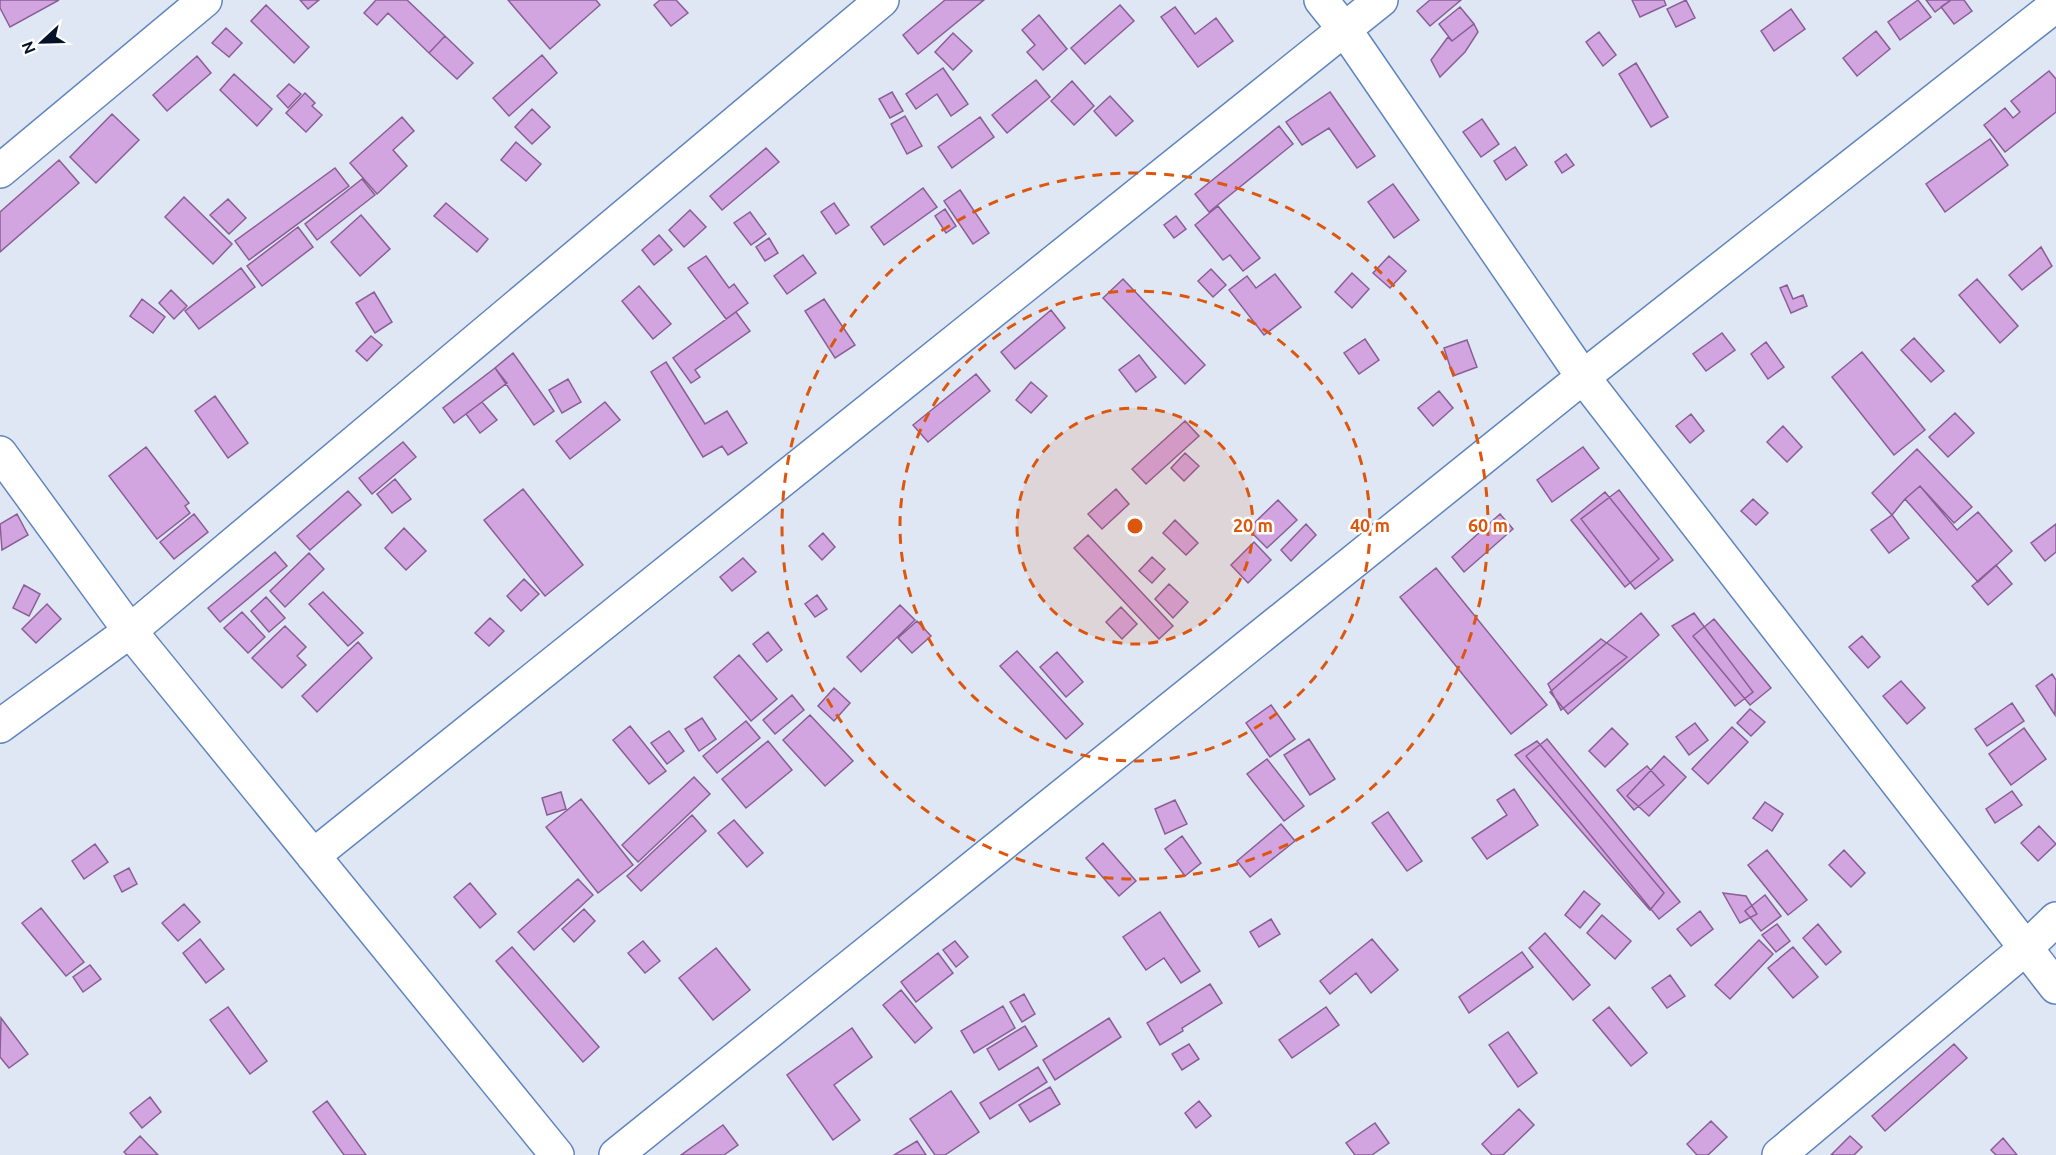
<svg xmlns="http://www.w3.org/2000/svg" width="2056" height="1155" font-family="Ubuntu,sans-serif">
  <rect width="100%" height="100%" fill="#dfe7f4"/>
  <path fill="#d2a4e0" stroke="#8a5f96" stroke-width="1.5" d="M0,0H59L10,27L0,8Z
    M300,0H319L308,9Z
    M376,0H407L445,36L429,53L388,13L377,25L364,13Z
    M508,0H596L600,5L550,49Z
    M660,0H676L688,13L671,26L654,5Z
    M945,0H984L918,54L903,35Z
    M1430,0H1461L1430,26L1417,11Z
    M1632,0H1664L1666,5L1640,17Z
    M1686,0L1695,18L1676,27L1667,9Z
    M1918,0L1931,17L1900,40L1888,22Z
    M1926,0H1951L1935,12Z
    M1951,0H1964L1972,11L1954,24L1941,7Z
    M266,5L309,47L294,63L251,21Z
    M1120,5L1134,21L1085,64L1071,48Z
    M1175,7L1195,34L1216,18L1233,41L1198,67L1161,17Z
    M1460,7L1474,24L1452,41L1439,24Z
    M1791,9L1805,29L1774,51L1761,31Z
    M1039,15L1067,49L1043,70L1027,52L1035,45L1022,30Z
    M1474,24L1478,32L1465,52L1440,77L1431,60L1448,37L1452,41Z
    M226,28L242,43L229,57L212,43Z
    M1876,31L1890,49L1857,76L1843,58Z
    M1599,32L1616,55L1603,66L1586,42Z
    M953,33L972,51L953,70L935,52Z
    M445,36L473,63L457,79L429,53Z
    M542,55L557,73L509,116L493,98Z
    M197,56L211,73L167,111L153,95Z
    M1636,63L1668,117L1651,127L1619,74Z
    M943,68L968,104L951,116L937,94L916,109L906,94Z
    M2049,71L2056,79V112L2005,152L1984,125L2005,108L2013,118L2020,112L2011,101Z
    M234,74L272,109L257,126L220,90Z
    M1036,80L1050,97L1007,133L992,115Z
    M1072,81L1094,106L1074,125L1051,101Z
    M289,84L301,94L288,108L277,96Z
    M892,92L903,111L890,118L879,99Z
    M1330,92L1375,156L1357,168L1329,128L1302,145L1286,122Z
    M305,93L315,103L312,106L322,115L306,132L286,113Z
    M1110,96L1133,121L1116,136L1094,111Z
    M532,109L550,127L532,144L515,127Z
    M112,114L139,140L96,183L70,157Z
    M905,116L922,146L907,154L891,124Z
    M402,117L414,131L393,150L407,166L377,194L350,163Z
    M980,117L994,137L952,168L938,147Z
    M1482,119L1499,144L1481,157L1463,132Z
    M1279,126L1293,144L1209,212L1195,194Z
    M1990,139L2008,165L1945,212L1926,184Z
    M516,142L541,164L526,181L501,160Z
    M1515,147L1527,165L1506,180L1494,161Z
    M766,148L779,162L722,210L710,196Z
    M1566,154L1574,165L1562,173L1555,162Z
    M59,160L79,183L0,252V212Z
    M335,168L349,186L249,260L235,241Z
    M362,179L375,195L317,240L305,224Z
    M1393,184L1419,220L1394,238L1368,202Z
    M923,188L937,207L884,245L871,227Z
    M960,190L989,233L973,244L944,201Z
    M184,197L232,244L213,264L165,217Z
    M228,199L246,218L229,234L210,215Z
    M446,203L488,239L477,252L434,216Z
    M834,203L849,225L836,234L821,212Z
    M1218,206L1260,258L1243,271L1230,255L1223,260L1195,225Z
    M945,209L956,226L946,233L935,216Z
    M690,210L706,227L684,247L669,230Z
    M750,212L766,234L751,245L734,223Z
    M361,215L390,249L360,276L331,242Z
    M1176,216L1186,229L1174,238L1164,225Z
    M298,227L313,247L262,286L247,266Z
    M659,235L672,250L654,265L642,250Z
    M769,238L778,253L765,261L756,247Z
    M2041,247L2052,266L2022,290L2009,275Z
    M803,255L816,273L787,294L774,276Z
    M706,256L729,288L734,284L748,303L726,319L688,268Z
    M1389,256L1406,271L1390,288L1373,273Z
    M241,268L255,287L199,329L185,311Z
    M1211,269L1226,285L1213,297L1198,281Z
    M1352,273L1369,289L1352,308L1335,292Z
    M1275,274L1301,307L1264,335L1229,290L1247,276L1256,288Z
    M1123,279L1205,365L1185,384L1103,298Z
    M1977,279L2018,326L2000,343L1959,295Z
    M1787,285L1793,299L1803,295L1807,306L1791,313L1780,288Z
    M639,286L671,324L653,339L622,301Z
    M171,290L187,306L174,319L159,303Z
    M374,292L392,322L375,333L356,303Z
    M142,299L165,317L153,333L130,316Z
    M824,299L855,345L835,358L805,311Z
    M1051,310L1065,328L1015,369L1001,352Z
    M736,312L750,331L695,370L700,377L691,383L673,358Z
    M1722,333L1735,350L1706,371L1693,354Z
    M371,336L382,345L367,361L356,351Z
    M1914,338L1944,371L1931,382L1901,350Z
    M1365,339L1379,360L1359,374L1344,353Z
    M1467,340L1477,367L1453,376L1444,348Z
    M1766,342L1784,367L1768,379L1751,354Z
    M1862,352L1925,430L1894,455L1832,377Z
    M513,353L554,411L534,425L495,368Z
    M1139,355L1156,377L1136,392L1119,370Z
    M666,362L705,424L727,411L747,443L728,455L722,446L703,457L651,372Z
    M495,368L507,383L454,423L443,408Z
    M976,374L990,391L928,442L913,425Z
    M568,379L581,402L562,413L549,390Z
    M1031,382L1047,396L1031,413L1016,400Z
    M1439,391L1453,408L1433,426L1418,408Z
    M215,396L248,443L228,458L195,411Z
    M482,402L497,420L480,433L466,414Z
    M605,402L620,420L570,459L556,441Z
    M1955,413L1974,433L1948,457L1929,437Z
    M1691,414L1704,431L1690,443L1676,426Z
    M1185,421L1199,436L1146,484L1132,469Z
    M1783,426L1802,447L1787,462L1767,442Z
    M403,442L416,457L372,494L359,478Z
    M146,447L189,503L185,506L190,513L157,539L109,476Z
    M1583,447L1599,468L1552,502L1537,480Z
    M1917,449L1972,507L1954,523L1920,486L1905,499L1892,515L1872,493Z
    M1185,453L1199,466L1184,481L1171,468Z
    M395,479L411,499L392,513L377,494Z
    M1920,486L1957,530L1978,512L2012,551L1978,582L1905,499Z
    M523,489L583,565L545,596L484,520Z
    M1116,489L1129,504L1102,529L1088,514Z
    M1619,490L1673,560L1635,589L1581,519Z
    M348,491L361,505L310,550L297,536Z
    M1605,492L1659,559L1625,587L1571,520Z
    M1753,499L1768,513L1756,525L1741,511Z
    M1278,500L1297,520L1267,548L1248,529Z
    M17,514L28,535L2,550L0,524Z
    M194,514L208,532L174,559L160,542Z
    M1500,514L1513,529L1464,572L1452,557Z
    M1892,515L1909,538L1889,553L1871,530Z
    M1175,520L1198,543L1186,555L1163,533Z
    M1306,524L1316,535L1291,561L1281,550Z
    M2056,524V552L2045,561L2031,543Z
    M404,528L426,551L406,570L385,548Z
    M823,533L835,547L822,560L809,546Z
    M1088,535L1173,626L1159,639L1074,548Z
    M1254,542L1271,560L1248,583L1231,565Z
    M275,552L287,566L220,622L208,608Z
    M309,553L324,569L285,607L270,591Z
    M1152,557L1165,569L1152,583L1139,571Z
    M743,558L756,572L732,591L720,577Z
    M1996,565L2012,584L1988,605L1972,586Z
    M1436,568L1547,705L1511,734L1400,597Z
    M524,579L539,594L521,611L507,596Z
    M1169,584L1188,602L1173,618L1155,599Z
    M24,585L40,594L29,616L13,608Z
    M323,592L363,633L348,646L309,604Z
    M817,595L827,609L815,617L805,604Z
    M266,597L285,618L269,632L251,611Z
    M47,604L61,619L36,643L22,629Z
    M900,605L915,620L861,672L847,657Z
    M1121,607L1137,624L1122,639L1106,622Z
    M242,612L265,637L248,653L224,628Z
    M1641,613L1659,635L1568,714L1550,692Z
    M1694,613L1753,692L1735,706L1672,626Z
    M490,618L504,631L489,646L475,633Z
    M1714,619L1771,688L1750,705L1693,636Z
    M917,621L931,636L912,653L898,638Z
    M285,626L306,647L297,656L306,665L282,688L252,658Z
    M768,632L782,650L767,662L753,644Z
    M1862,636L1880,657L1868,668L1849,647Z
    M1601,639L1627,657L1561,710L1548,684Z
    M358,642L372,658L317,712L302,696Z
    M1017,651L1083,724L1066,739L1000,666Z
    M1057,652L1083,682L1066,697L1040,667Z
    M739,655L777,699L751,721L714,677Z
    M2052,674L2056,680L2055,715L2036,686Z
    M1901,681L1925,708L1907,724L1883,696Z
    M834,688L850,703L834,721L818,706Z
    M792,695L804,710L775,734L763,720Z
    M2012,703L2024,721L1987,746L1975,729Z
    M1271,705L1295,739L1270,757L1246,723Z
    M1750,709L1765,722L1751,736L1737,723Z
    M810,715L853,761L825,786L783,740Z
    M702,718L716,739L699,751L685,729Z
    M746,721L760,738L717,773L703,756Z
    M1695,723L1708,740L1689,755L1676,737Z
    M630,726L666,771L649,784L613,740Z
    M1732,727L1748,742L1708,784L1692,769Z
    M1612,728L1628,744L1605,767L1589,751Z
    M2024,728L2046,759L2011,785L1989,754Z
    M669,731L684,751L667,764L651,743Z
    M1309,739L1335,779L1310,795L1284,755Z
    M1547,739L1680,902L1659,919L1526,756Z
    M768,741L792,770L746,808L722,779Z
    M1537,741L1664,893L1650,910L1515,755Z
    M1664,756L1686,777L1649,816L1627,796Z
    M1267,759L1304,806L1284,821L1247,774Z
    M1647,766L1664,785L1634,810L1617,790Z
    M694,777L710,794L638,862L622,845Z
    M1514,789L1538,825L1487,859L1472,838L1507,815L1497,800Z
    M2012,791L2022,805L1995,823L1986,809Z
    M561,792L566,809L547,815L542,798Z
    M581,799L633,865L598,893L546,827Z
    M1175,800L1187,824L1165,834L1155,809Z
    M1765,802L1783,814L1772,831L1753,818Z
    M1388,812L1422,861L1407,871L1372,823Z
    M692,815L706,831L641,891L627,876Z
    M734,820L763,853L747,867L718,833Z
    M1281,824L1295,841L1250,877L1237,861Z
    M2039,826L2056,844L2038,861L2021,843Z
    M1182,836L1201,863L1185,876L1165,849Z
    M1103,843L1136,881L1119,896L1086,858Z
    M95,844L108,862L84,879L72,861Z
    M1767,850L1807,900L1788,915L1748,865Z
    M1844,850L1865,873L1851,887L1829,865Z
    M129,868L137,884L122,892L114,876Z
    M578,879L593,895L534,950L518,932Z
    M470,883L496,914L480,928L454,897Z
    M1584,891L1600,904L1580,928L1565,915Z
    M1723,893L1746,896L1757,914L1740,923Z
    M1765,895L1781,916L1761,931L1745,911Z
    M184,904L200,922L178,941L162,923Z
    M41,908L84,962L66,976L22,923Z
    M584,909L595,921L574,942L562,929Z
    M1700,911L1713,929L1691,946L1677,929Z
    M1160,912L1200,971L1181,983L1164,958L1146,970L1123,937Z
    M1602,915L1631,941L1615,959L1587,933Z
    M1271,919L1280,934L1259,947L1250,932Z
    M1777,924L1790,941L1776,952L1762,935Z
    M1818,924L1841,952L1826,965L1803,938Z
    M1545,933L1590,985L1573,1000L1529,948Z
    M200,939L224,969L206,983L183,953Z
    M1372,939L1398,970L1371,993L1356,973L1330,994L1320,981Z
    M1759,940L1773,954L1730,999L1715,985Z
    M643,941L660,961L645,973L628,953Z
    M955,941L968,957L956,967L943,950Z
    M512,947L599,1047L583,1062L496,961Z
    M1793,947L1818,977L1793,998L1768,968Z
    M716,948L750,990L713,1020L679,978Z
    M1522,952L1533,967L1469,1013L1459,997Z
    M938,953L953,973L916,1002L901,982Z
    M90,965L101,979L83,992L73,977Z
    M1670,975L1685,996L1667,1008L1652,988Z
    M1210,984L1222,1003L1182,1028L1183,1031L1160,1045L1147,1023Z
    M901,990L932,1028L915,1043L883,1005Z
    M1024,994L1035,1014L1022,1022L1010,1002Z
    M1003,1006L1015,1028L974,1053L961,1031Z
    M228,1007L267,1061L250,1074L210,1020Z
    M1326,1007L1339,1025L1292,1058L1279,1040Z
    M1609,1007L1647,1053L1631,1066L1593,1020Z
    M1,1018L28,1054L9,1068L0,1057Z
    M1109,1018L1121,1037L1055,1080L1043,1060Z
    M1025,1026L1037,1046L999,1070L987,1049Z
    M852,1028L872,1057L834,1085L860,1120L833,1140L787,1075Z
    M1508,1032L1537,1073L1518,1087L1489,1045Z
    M1189,1044L1199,1059L1182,1070L1172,1054Z
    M1954,1044L1967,1058L1885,1131L1872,1116Z
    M1038,1067L1047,1082L990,1119L980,1103Z
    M1050,1087L1060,1104L1030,1122L1019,1105Z
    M951,1091L979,1132L945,1155H935L910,1119Z
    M150,1097L161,1112L142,1128L130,1113Z
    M327,1101L366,1155H344L313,1112Z
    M1199,1101L1211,1116L1196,1128L1185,1113Z
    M1519,1109L1534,1125L1503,1155H1492L1482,1144Z
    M1711,1121L1727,1137L1708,1155H1697L1687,1144Z
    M1375,1123L1389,1143L1372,1155H1355L1346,1143Z
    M723,1125L738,1145L724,1155H681Z
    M140,1136L158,1155H127L124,1152Z
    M1850,1136L1862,1147L1854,1155H1831Z
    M2003,1138L2017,1155H1996L1991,1150Z
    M917,1141L926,1155H894Z"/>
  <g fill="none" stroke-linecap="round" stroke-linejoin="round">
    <g stroke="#6085be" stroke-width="36">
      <path id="minor" d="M1321,0L1345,30L1583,377L2056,987
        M0,171L205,0
        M0,453L130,631L557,1155
        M313,856L1381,0
        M616,1155L1583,377L2056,5
        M1779,1155L2026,948L2056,919"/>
    </g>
    <g stroke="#6085be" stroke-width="36">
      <path id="major" d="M0,726L130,631L882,0"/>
    </g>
    <use href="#minor" stroke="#fff" stroke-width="33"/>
    <use href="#major" stroke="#fff" stroke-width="33"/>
  </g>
  <circle cx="1135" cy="526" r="118" fill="#dd560d" fill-opacity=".12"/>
  <g fill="none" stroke="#dd560d" stroke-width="3" stroke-dasharray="10 8">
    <circle cx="1135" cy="526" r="118"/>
    <circle cx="1135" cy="526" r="235"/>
    <circle cx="1135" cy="526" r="353"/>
  </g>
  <circle cx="1135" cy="526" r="9" fill="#dd560d" stroke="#fff" stroke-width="3"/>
  <g font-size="18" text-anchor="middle" font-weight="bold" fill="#dd560d" stroke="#fff" stroke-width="5" stroke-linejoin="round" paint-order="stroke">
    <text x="1253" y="532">20 m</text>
    <text x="1370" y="532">40 m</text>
    <text x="1488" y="532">60 m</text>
  </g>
  <g transform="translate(42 42) rotate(248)" stroke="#ffffff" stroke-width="4.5" paint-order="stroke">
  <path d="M0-4.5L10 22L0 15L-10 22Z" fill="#051328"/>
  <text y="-9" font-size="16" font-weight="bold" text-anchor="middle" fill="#051328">N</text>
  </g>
</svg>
